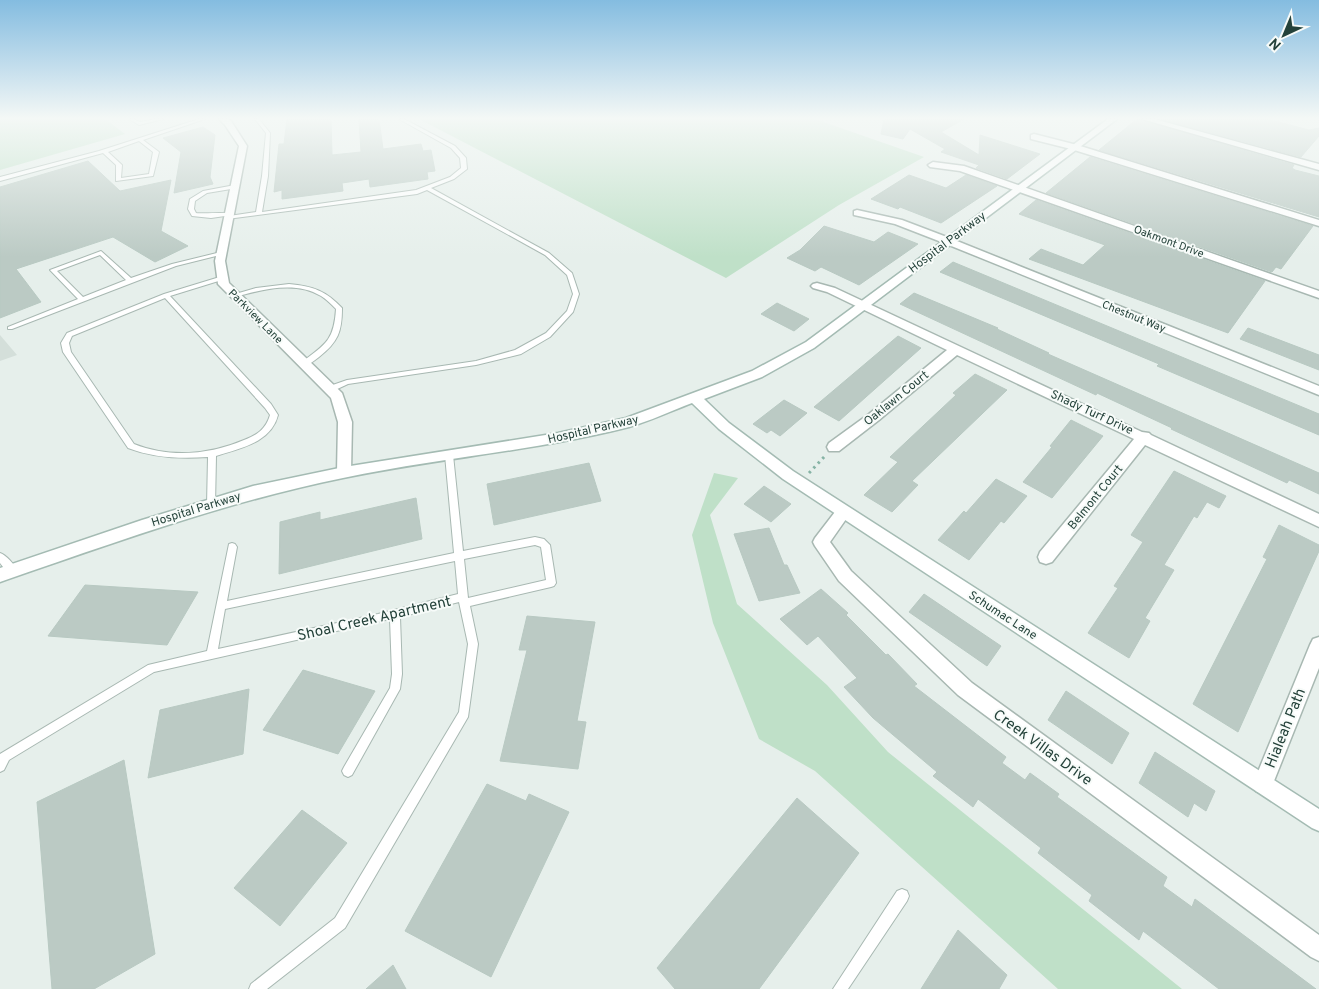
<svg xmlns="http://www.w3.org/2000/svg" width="1319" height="989" font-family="Overpass,sans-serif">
  <rect width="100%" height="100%" fill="#e6efeb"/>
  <path fill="#d4dfda" d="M0,335L17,355L0,361Z"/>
  <path fill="#bfe0c8" d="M0,119H105L125,134L0,170Z
    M419,119H815L924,157L839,205L726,278Z
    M714,473L738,478L710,515L737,604L827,685L888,752L1182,989H1058L815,771L759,739L713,623L692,535Z"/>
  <path fill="#bbcac4" stroke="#b8c9c2" d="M287,119H331L332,155L361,152L359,119H379L383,149L421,144L423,151L431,150L435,171L427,172L428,179L370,187L369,179L342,183L343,191L282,199V190L274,192L279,144H284Z
    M884,119H964L941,132L979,155L980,135L1040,154L1007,179L976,168L979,165L941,152L945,149L910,129L903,139L881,134Z
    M1137,119L1294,165L1292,168L1295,170L1319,176V217L1099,150Z
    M1160,119H1267L1309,130L1319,128V136L1301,157Z
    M203,127L215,135L210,177L213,184L174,193L181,152L163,138Z
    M1090,157L1313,226L1281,269L1276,267L1272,272L1046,193Z
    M88,161L120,191L171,180L161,231L188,246L155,262L113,237L16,269L41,302L0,318V187Z
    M909,175L946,188L966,175L997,186L941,223L900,207L898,209L871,199Z
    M1036,200L1265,281L1228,333L1029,259L1041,249L1083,265L1105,245L1019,214Z
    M824,226L874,242L888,232L918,244L859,285L821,267L815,271L787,258L800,250Z
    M953,262L1319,414V435L1157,366L1159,364L940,272Z
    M914,293L998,328L997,329L1049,353L1048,354L1319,473V494L1289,480L1287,483L1171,429L1172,428L1097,393L1096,395L900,304Z
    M777,303L809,319L794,331L761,314Z
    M1248,328L1319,355V370L1240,339Z
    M898,336L921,348L839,421L814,407Z
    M975,374L1007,390L912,481L918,485L892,512L864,495L898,462L890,457L956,395L953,393Z
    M784,400L807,413L780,436L771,430L767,433L753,424Z
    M1071,420L1103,436L1052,498L1023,482L1052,447L1050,446Z
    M589,463L601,501L494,525L487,484Z
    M1174,471L1226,496L1219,508L1207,502L1197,518L1194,516L1164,565L1174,570L1145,618L1150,621L1129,658L1088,633L1118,588L1114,586L1143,542L1131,535Z
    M996,479L1027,496L1004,523L1001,521L969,560L938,540L964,511L966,513Z
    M764,486L791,504L771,522L744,504Z
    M416,498L422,539L279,574L280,522L320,512V520Z
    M1279,525L1319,545V551L1238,732L1193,704L1267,559L1263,557Z
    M769,528L784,565H787L800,593L759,601L734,534Z
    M85,585L198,592L167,645L48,636Z
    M821,589L848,613L846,615L886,655L888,654L917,684L914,686L1006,757L1002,763L1025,780L1030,773L1059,794L1057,797L1167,877L1163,886L1192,907L1195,899L1316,989H1219L1143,931L1139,940L1089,901L1092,895L1038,853L1041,848L978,799L973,807L933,776L937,772L873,718L844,687L857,678L818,636L807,645L780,619Z
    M924,594L1001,646L987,666L909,612Z
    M527,616L595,622L577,721L586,722L578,769L500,761L527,650H519Z
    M303,670L375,691L338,754L263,730Z
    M249,689L243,754L148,778L160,710Z
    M1066,691L1129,733L1112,764L1048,720Z
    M1155,752L1215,791L1206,811L1194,803L1188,817L1139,783Z
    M124,760L155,954L94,989H52L37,802Z
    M487,784L526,801L529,794L569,812L491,977L405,931Z
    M797,798L859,853L759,989H675L657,968Z
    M302,810L347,843L280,926L234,888Z
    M958,930L1007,975L999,989H921Z
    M393,965L406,989H366Z"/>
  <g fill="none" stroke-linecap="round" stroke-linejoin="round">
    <g stroke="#a8b8b2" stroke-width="2">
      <path id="lane" d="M129,119H134L140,122L156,119H163L139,125Z
        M199,119H205L143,140L159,152L153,176L116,181V165L103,153L0,181V177L99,151ZM139,141L153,152L149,174L121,178L122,165L108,152Z
        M255,119H259L270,133L268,176L262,212L416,190L450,177L461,168L460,158L451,148L399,119H404L455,146L466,158L467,169L454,179L431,188L549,253L572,273L579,294L573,312L550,337L521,354L476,365L348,384L333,391H327L326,389L327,387L347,380L476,361L515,350L546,333L567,311L573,294L567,275L545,255L427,190L417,194L227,219L226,218L229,216L256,212L262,176L266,133Z
        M235,185L238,187L237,188L207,193L195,201L194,209L196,213C204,214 228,212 233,214L232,215L211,218L192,216L188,209L190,199L203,191Z
        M101,251L131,278L172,264L221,252L224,254L176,266L12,329H8V327L78,299L50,270ZM100,255L126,280L83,297L57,271Z
        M223,276L225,277V279L170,296L271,404L278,415C271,443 240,448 216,456L215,505L214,507H208L207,505L208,457C180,459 154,458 128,448L63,352L61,343L67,333L164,294ZM165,298L265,408L270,415C266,429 257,435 244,440C209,455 169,458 134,444L71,352L69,343L72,336Z
        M289,284C313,286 326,291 342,308C342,332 338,342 319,357C314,361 310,364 305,366L301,364L302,362C326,344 334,340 336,309C331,304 326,299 321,296C295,280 261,290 235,297L232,295L256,288Z
        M449,452L453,455L463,551L535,537L544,539L550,545L556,583L554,586L551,587L470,606L478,644L468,717L345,928L267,989H249L251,984L335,918L459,712L468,644L459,602L400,617L402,674L400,689L352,775L348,777L344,775L342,771L344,767L390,688L392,674L390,619L154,672L9,760L4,770L0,772V754L148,665L207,651L229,544L232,543L235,544L237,547L227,601L454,553L445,455ZM535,545L541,547L546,580L468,598L464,559ZM455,561L458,594L378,614L218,649L225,609Z
        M0,553C6,555 14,564 17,570L15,573C8,575 4,568 0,563Z
        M902,889L907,891L909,896L907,901L848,989H833L897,891Z"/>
    </g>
    <g stroke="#a8b8b2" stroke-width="3">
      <path id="street" d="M219,119H228L231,121L247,146L225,261L229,283L342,393L352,422L351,472L349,476L344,477L339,476L337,472L338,422L331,398L218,284L215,261L239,146L225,125Z
        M1142,119H1154L1319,164V170Z
        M1034,134L1077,145L1319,220V226L1071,149L1031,139V135Z
        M933,162L964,166L1319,291V298L960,171L930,167L928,165Z
        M857,210L902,220L952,239L1319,386V395L944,243L895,224L854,215V211Z
        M817,283L835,288L1142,432L1149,433L1151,435L1319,514V527L1145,445L1052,562L1046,564L1040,562L1038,557L1040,552L1134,439L957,355L879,420L839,451H829L827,447L829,443L869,414L947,350L827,292L813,288L811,286L813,284Z
        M843,506L848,508L851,512L830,542L851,571L972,683L1319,935V961L1311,957L958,695L839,581L815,546L813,542L815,538L838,508Z
        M1319,637V668L1270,791L1263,794L1256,791L1253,784L1310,645L1313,639Z"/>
    </g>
    <g stroke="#a4bbb3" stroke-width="3">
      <path id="secondary" d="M1108,119H1117L814,348L762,377L704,399L729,423L793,471L1319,809V831L1312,828L783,479L719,429L692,403C671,411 650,421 629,427C535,451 438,458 343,478C225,502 113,543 0,582V568L142,520L253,486L344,467L558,433L626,418L752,371L806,342Z"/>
    </g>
    <path stroke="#86b3a5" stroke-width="3" stroke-dasharray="2.5 4" stroke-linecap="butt" d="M809,473L825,456"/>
    <use href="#lane" fill="#fff" fill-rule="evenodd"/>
    <use href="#street" fill="#fff" fill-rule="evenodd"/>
    <use href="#secondary" fill="#fff" fill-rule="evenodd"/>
  </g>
  <linearGradient id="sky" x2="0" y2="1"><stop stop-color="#84bce0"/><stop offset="0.46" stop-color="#f4f8f6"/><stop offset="1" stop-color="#f4f8f6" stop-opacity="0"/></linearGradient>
  <rect width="1319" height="257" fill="url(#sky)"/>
  <g text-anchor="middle" stroke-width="4" stroke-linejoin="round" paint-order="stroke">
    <g font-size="11" fill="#24423a" stroke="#f7fbf9">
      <text transform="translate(1169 241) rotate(20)" y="4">Oakmont Drive</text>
      <text transform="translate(256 316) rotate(45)" y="4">Parkview Lane</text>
      <text transform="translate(1134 316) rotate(22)" y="4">Chestnut Way</text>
    </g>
    <g font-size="12" fill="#24423a" stroke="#f7fbf9">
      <text transform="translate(947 242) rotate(-37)" y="4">Hospital Parkway</text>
      <text transform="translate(896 398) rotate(-39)" y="4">Oaklawn Court</text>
      <text transform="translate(1092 412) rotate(25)" y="4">Shady Turf Drive</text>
      <text transform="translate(593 429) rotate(-13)" y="4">Hospital Parkway</text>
      <text transform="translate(1095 497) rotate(-51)" y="4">Belmont Court</text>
      <text transform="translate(196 509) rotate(-17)" y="4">Hospital Parkway</text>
      <text transform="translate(1003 615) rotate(33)" y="4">Schumac Lane</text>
    </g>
    <g font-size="15" fill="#24423a" stroke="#f7fbf9">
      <text transform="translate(374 618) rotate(-13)" y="5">Shoal Creek Apartment</text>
      <text transform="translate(1285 728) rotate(-68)" y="5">Hialeah Path</text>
      <text transform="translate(1043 747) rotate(36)" y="5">Creek Villas Drive</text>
    </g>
  </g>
  <g transform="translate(1284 35) rotate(224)" stroke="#f7fbf9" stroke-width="4" paint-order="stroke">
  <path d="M0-4L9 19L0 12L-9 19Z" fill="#24423a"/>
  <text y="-8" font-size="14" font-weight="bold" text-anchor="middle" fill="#24423a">N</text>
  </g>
</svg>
